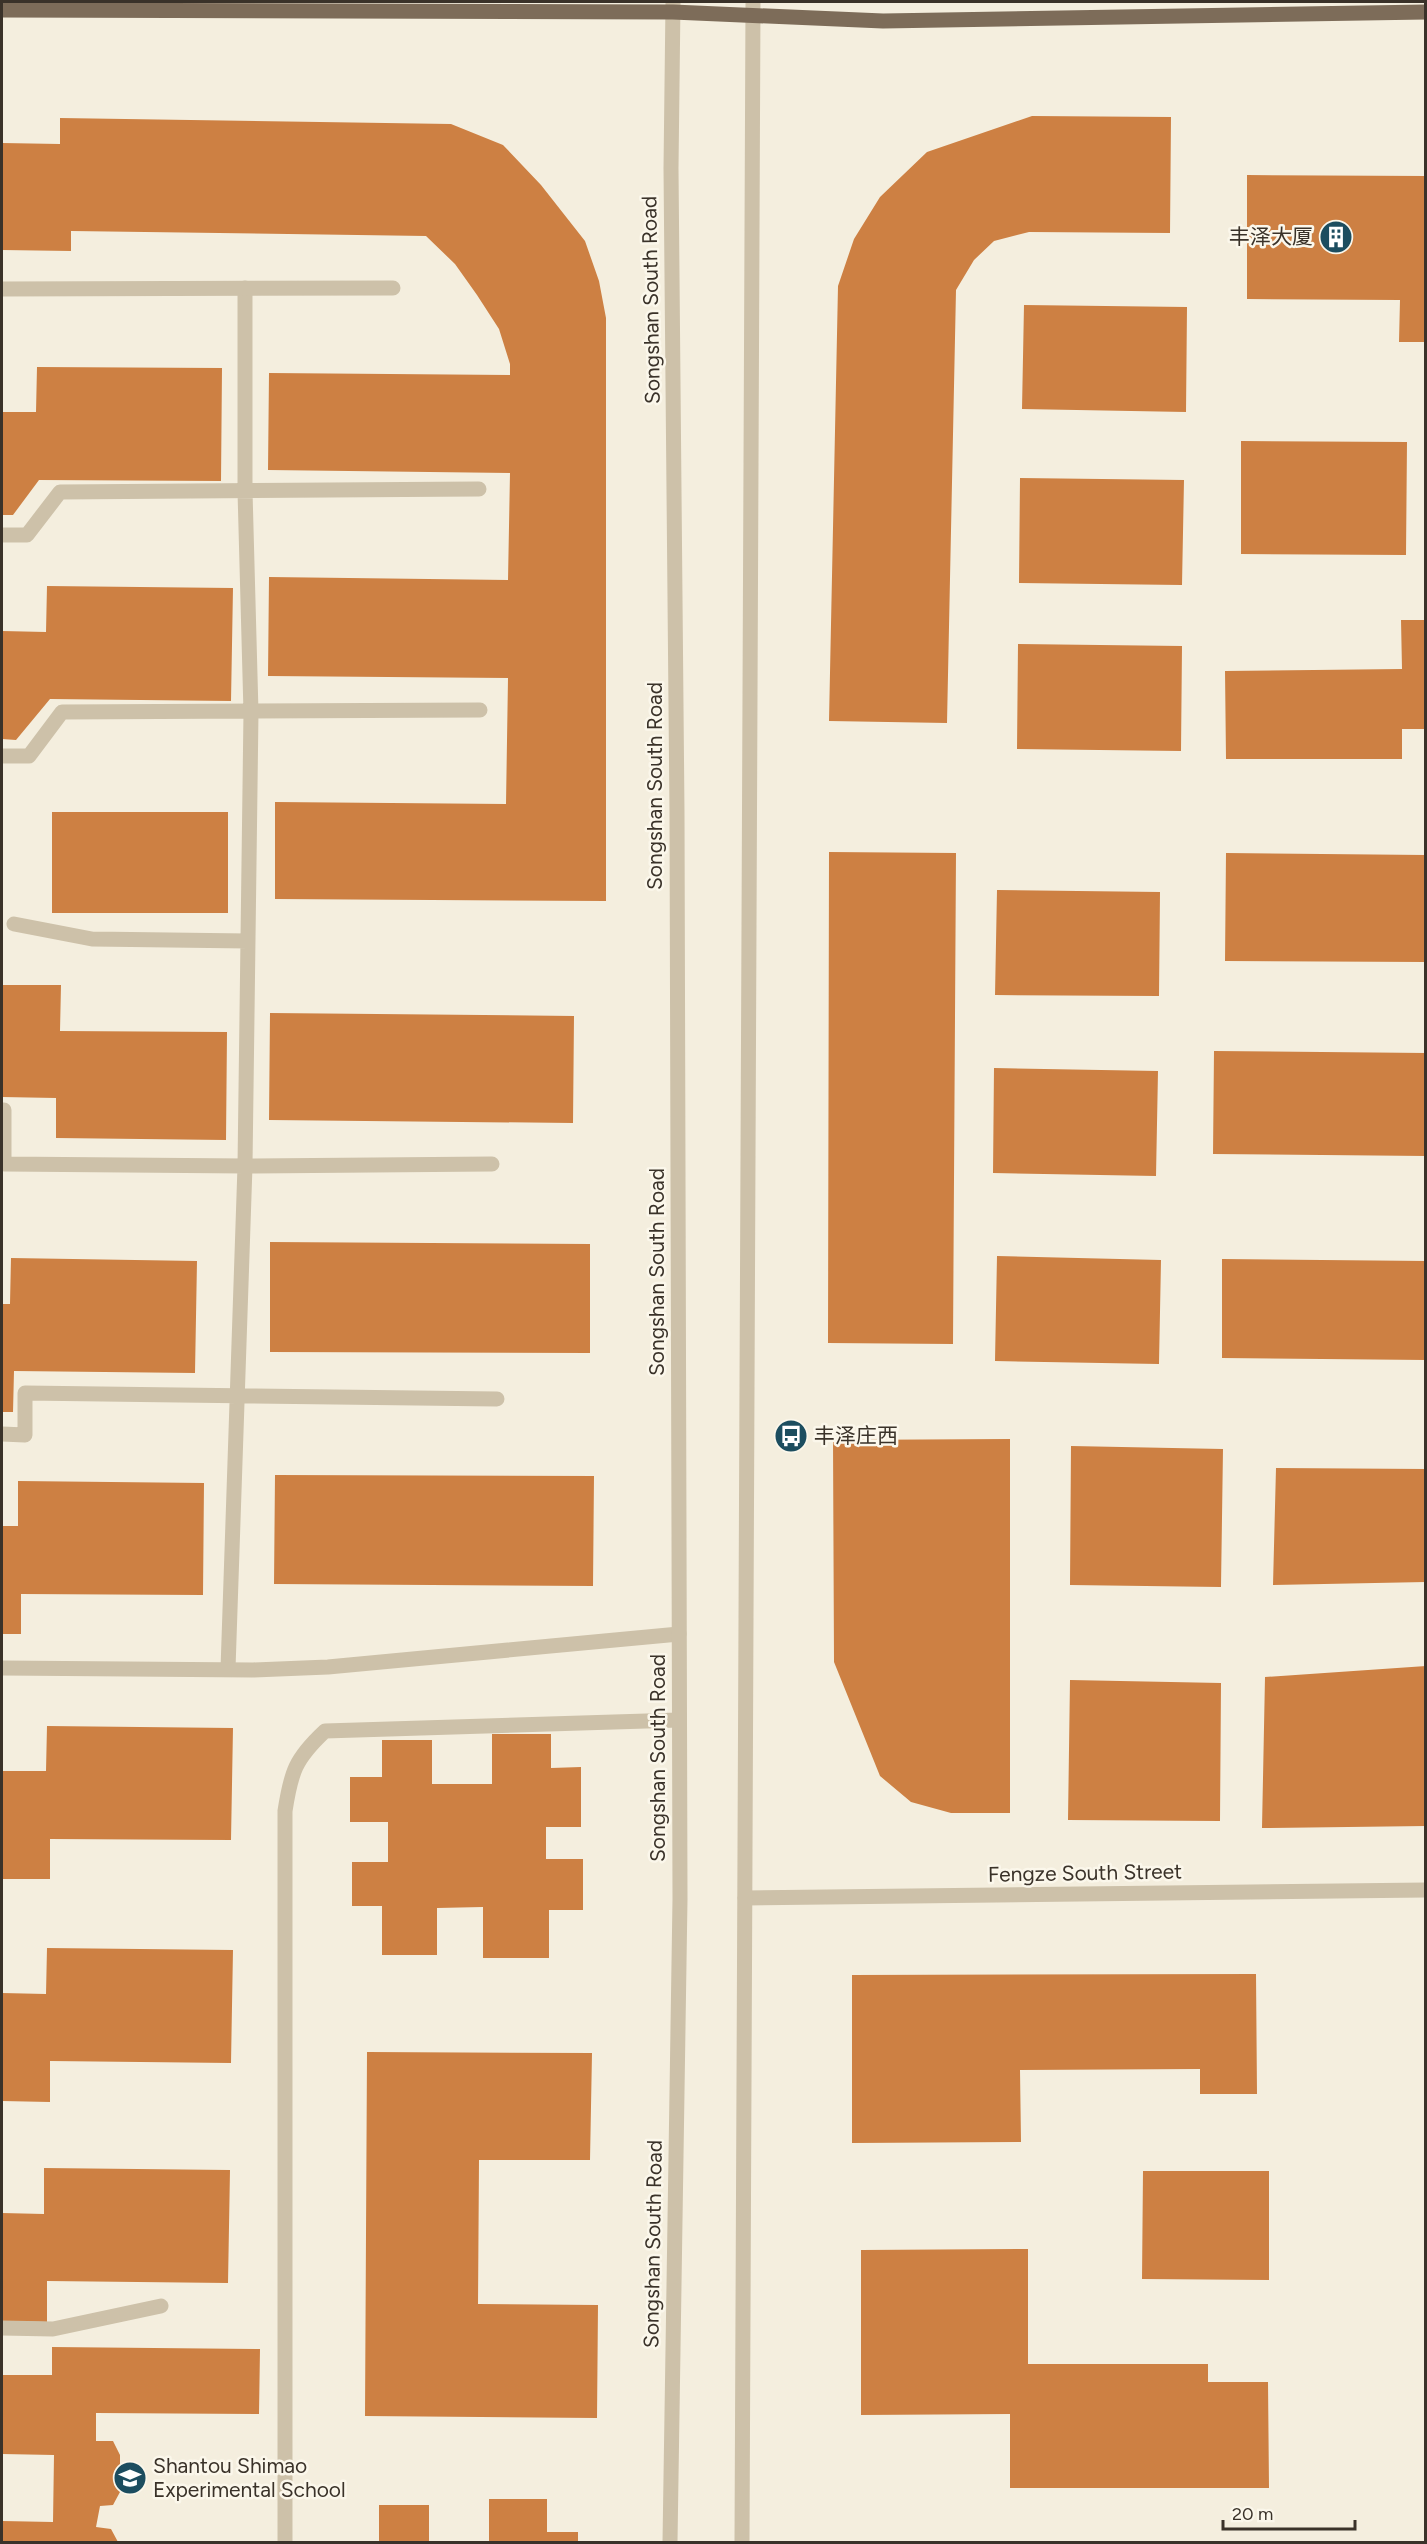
<svg xmlns="http://www.w3.org/2000/svg" width="1427" height="2544" font-family="Figtree,'Noto Sans SC',sans-serif">
  <rect width="100%" height="100%" fill="#f4eede"/>
  <path fill="#cd8043" d="M1032,116L1171,117L1170,233L1029,232L994,241L974,260L956,290L947,723L829,721L838,286L854,239L880,197L927,152Z
    M60,118L451,124L503,145L541,185L585,241L599,281L606,318V901L275,899V802L506,804L508,678L268,676L269,577L508,580L510,473L268,470L269,373L510,375V364L499,329L477,295L455,264L426,236L71,231V251L2,250V143L60,144Z
    M1247,175L1426,176V342H1399L1400,300L1247,299Z
    M1024,305L1187,307L1186,412L1022,409Z
    M37,367L222,368L221,481L39,480L13,515H2V412H36Z
    M1241,441L1407,442L1406,555L1241,554Z
    M1020,478L1184,480L1182,585L1019,583Z
    M47,586L233,588L231,701L50,699L16,740L2,739V631L46,632Z
    M1401,620H1426V729H1402V759H1226L1225,671L1402,669Z
    M1018,644L1182,646L1181,751L1017,749Z
    M52,812H228V913H52Z
    M829,852L956,853L953,1344L828,1343Z
    M1226,853L1426,855V962L1225,961Z
    M997,890L1160,892L1159,996L995,995Z
    M2,985H61L60,1031L227,1032L226,1140L56,1138V1098L2,1097Z
    M270,1013L574,1016L573,1123L269,1120Z
    M1214,1051L1426,1053V1156L1213,1154Z
    M994,1068L1158,1071L1156,1176L993,1173Z
    M270,1242L590,1244V1353L270,1352Z
    M997,1256L1161,1260L1159,1364L995,1361Z
    M11,1258L197,1261L195,1373L14,1371L13,1412H2V1304H10Z
    M1222,1259L1426,1261V1360L1222,1358Z
    M1010,1439V1813H951L911,1802L880,1776L834,1662L833,1440Z
    M1071,1446L1223,1449L1221,1587L1070,1585Z
    M1276,1468L1426,1469V1582L1273,1585Z
    M275,1475L594,1476L593,1586L274,1584Z
    M18,1481L204,1483L203,1595L21,1594V1634H2V1526H18Z
    M1426,1666V1826L1262,1828L1265,1677Z
    M1070,1680L1221,1683L1220,1821L1068,1820Z
    M47,1726L233,1728L231,1840L50,1839V1879H2V1771H46Z
    M492,1734H551V1768L581,1767V1827H546V1859H583V1910H549V1958H483V1907L437,1908V1955H382V1906H352V1862H388V1822H350V1777H382V1740H432V1784H492Z
    M47,1948L233,1950L231,2063L50,2061V2102L2,2101V1993L46,1994Z
    M1256,1974L1257,2094H1200V2069L1020,2070L1021,2142L852,2143V1975Z
    M367,2052L592,2053L590,2160H479L478,2304L598,2305L597,2418L365,2416Z
    M44,2168L230,2170L228,2283L47,2281V2322L2,2321V2213L44,2214Z
    M1143,2171H1269V2280L1142,2279Z
    M1028,2249V2364H1208V2382H1268L1269,2488H1010V2414L861,2415V2250Z
    M52,2347L260,2349L259,2414L96,2413V2441H113L120,2455V2492L113,2505L100,2506L96,2527L111,2529L118,2542H2V2521L53,2522L54,2455L2,2454V2375H52Z
    M489,2499H547V2532H578V2542H489Z
    M379,2505H429V2542H379Z"/>
  <g fill="none" stroke-linecap="round" stroke-linejoin="round">
    <path stroke="#cdc1a9" stroke-width="15" d="M2,535H27L60,492L479,489
      M2,756H29L62,712L480,710
      M14,924L92,939L248,941
      M2,1110H4V1164L245,1166L492,1164
      M2,1434L25,1435V1393L497,1399
      M228,1669L245,1166L251,712L245,491V288
      M2,2328L53,2329L161,2306"/>
    <path stroke="#cdc1a9" stroke-width="15" d="M2,289L393,288
      M2,1668L253,1670L328,1667L679,1634
      M745,1898L1426,1890
      M285,2542V1811C291,1772 295,1759 325,1731L679,1720"/>
    <path stroke="#cdc1a9" stroke-width="15" d="M670,2542L680,1899L677,813L671,168L673,2
      M742,2542L753,2"/>
    <path stroke="#7d6c59" stroke-width="15" d="M2,10L673,12L883,21L1426,12"/>
  </g>
  <defs>
    <g id="building-disc" transform="scale(1.725)"><circle r="9.5" fill="#1c4d5f" stroke="#fbf7eb"/><path d="M-4-6H4V6H1V3H-1V6H-4ZM-2.5-4.3h1.7v1.8h-1.7ZM.8-4.3h1.7v1.8H.8ZM-2.5-1h1.7V.8h-1.7ZM.8-1h1.7V.8H.8Z" fill="#fff"/></g>
    <g id="bus-disc" transform="scale(1.725)"><circle r="9.5" fill="#1c4d5f" stroke="#fbf7eb"/><path d="M-5-6H5V4H4V6H2V4H-2V6H-4V4H-5ZM-3.5-4V0h7V-4ZM-3.5 1.2v1.5H-2V1.2ZM2 1.2v1.5H3.5V1.2Z" fill="#fff"/></g>
    <g id="school-disc" transform="scale(1.725)"><circle r="9.5" fill="#1c4d5f" stroke="#fbf7eb"/><path d="M0-5L7-2L0 1L-7-2ZM-4 1L0 2.5L4 1V4Q0 6-4 4Z" fill="#fff"/></g>
  </defs>
  <g fill-rule="evenodd">
    <use href="#building-disc" x="1336" y="237"/>
    <use href="#bus-disc" x="791" y="1436"/>
    <use href="#school-disc" x="130" y="2478"/>
  </g>
  <g text-anchor="middle" stroke-width="5" stroke-linejoin="round" paint-order="stroke">
    <g font-size="21" fill="#3a3229" stroke="#fbf7eb" text-anchor="start">
      <text x="1313" y="244" text-anchor="end">丰泽大厦</text>
      <text x="814" y="1443">丰泽庄西</text>
      <text x="153" y="2473">Shantou Shimao<tspan x="153" dy="24">Experimental School</tspan></text>
    </g>
    <g font-size="21" fill="#3a3229" stroke="#fbf7eb">
      <text transform="translate(651 300) rotate(-91)" y="7">Songshan South Road</text>
      <text transform="translate(655 786) rotate(-90)" y="7">Songshan South Road</text>
      <text transform="translate(657 1272) rotate(-90)" y="7">Songshan South Road</text>
      <text transform="translate(658 1758) rotate(-90)" y="7">Songshan South Road</text>
      <text transform="translate(1085 1873) rotate(-1)" y="7">Fengze South Street</text>
      <text transform="translate(653 2244) rotate(-89)" y="7">Songshan South Road</text>
    </g>
  </g>
  <rect width="1427" height="2544" fill="none" stroke="#3a3229" stroke-width="6"/>
  <path d="M1223 2520v9h132v-9" fill="none" stroke="#3a3229" stroke-width="3"/>
  <text x="1232" y="2520" font-size="18" fill="#3a3229" stroke="#fbf7eb" stroke-width="4.5" paint-order="stroke">20 m</text>
</svg>
